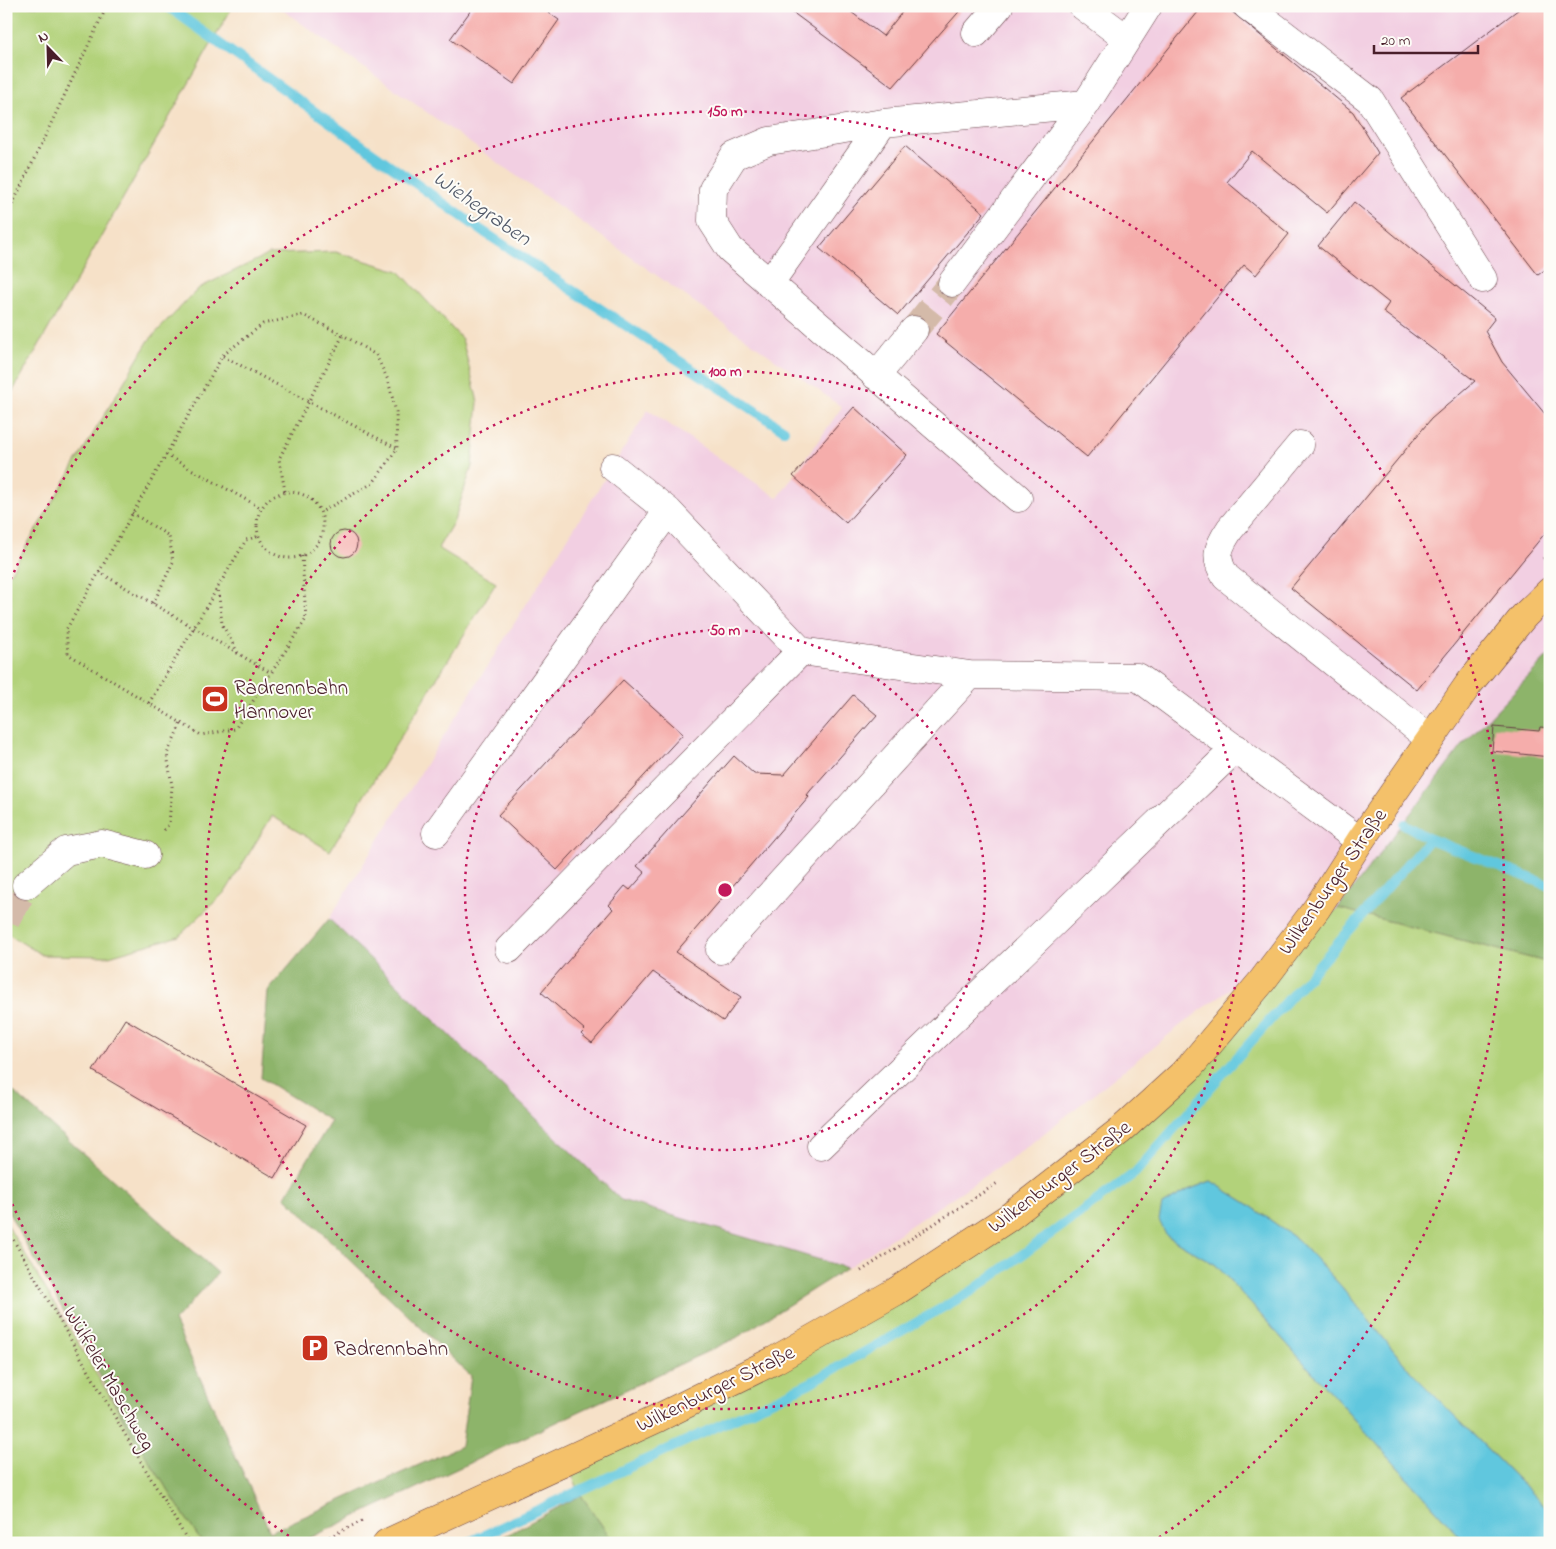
<svg xmlns="http://www.w3.org/2000/svg" width="1556" height="1549" font-family="'Indie Flower',sans-serif">
  <rect width="100%" height="100%" fill="#fdfcf7"/>
  <filter id="ink" filterUnits="userSpaceOnUse"><feTurbulence type="fractalNoise" baseFrequency=".02" numOctaves="2"/><feDisplacementMap in="SourceGraphic" scale="10" xChannelSelector="R" yChannelSelector="G"/><feConvolveMatrix kernelMatrix="1 2 1 2 8 2 1 2 1" color-interpolation-filters="sRGB"/></filter>
  <filter id="wash" filterUnits="userSpaceOnUse"><feTurbulence type="fractalNoise" baseFrequency=".0096" numOctaves="4" result="noise"/><feDisplacementMap in="SourceGraphic" scale="20" xChannelSelector="R" yChannelSelector="G"/><feGaussianBlur stdDeviation="1.12" result="paint"/><feColorMatrix in="noise" values="0 0 0 0 0 0 0 0 0 0 0 0 0 0 0 0 0 1.4 0 .05"/><feComposite in="paint" operator="in"/></filter>
  <g filter="url(#wash)">
    <rect width="100%" height="100%" fill="#f6e1c8"/>
    <path fill="#f2cfe2" d="M277,6H1550V654L1463,745L1338,908L1181,1025L1019,1153L847,1268L621,1200L329,919L648,410L778,498L842,407Z"/>
    <path fill="#b2d27a" stroke="#7e7852" d="M6,6H233L6,403Z
      M336,252L399,271L462,339L478,402L472,466L454,521L438,548L496,583L330,851L272,816L226,891L179,936L109,956L42,955L6,933V580L149,340L199,288L269,254Z
      M1338,908L1550,963V1512L1411,1372L1341,1286L1298,1240L1248,1204L1211,1181L1188,1190L1162,1205L1166,1235L1216,1265L1466,1543H614L581,1495L565,1460L775,1360L1121,1130L1262,981Z
      M6,1223L137,1442L202,1543H6Z"/>
    <path fill="#8db46a" stroke="#6c6a4a" d="M1550,654V963L1338,908L1463,745Z
      M329,919L621,1200L847,1268L736,1338L299,1543H202L137,1442L6,1208V1085L218,1273L174,1321L270,1532L461,1446L471,1376L285,1197L331,1121L261,1078L268,991Z
      M581,1495L614,1543H492Z"/>
    <path fill="#61c7de" stroke="#567384" d="M1211,1181L1248,1204L1298,1240L1341,1286L1411,1372L1550,1512V1543H1466L1216,1265L1166,1235L1159,1220L1162,1205L1188,1190Z"/>
    <g fill="none" stroke-linecap="round" stroke-linejoin="round">
      <path stroke="#61c7de" stroke-width="10" d="M167,6L481,230L784,430
        M1404,824L1430,839L1550,886
        M467,1543L810,1383L972,1291L1135,1173L1430,839"/>
    </g>
    <g id="blocks">
      <path fill="#f5adab" d="M474,6H539L559,20L514,84L450,39Z
        M784,6H843L883,36L907,6H964L893,87Z
        M1203,6H1225L1353,112L1378,153L1327,213L1252,151L1227,182L1289,234L1256,275L1244,265L1087,457L936,334Z
        M1523,6H1550V266L1538,275L1401,98Z
        M905,146L984,213L898,315L819,248Z
        M1354,202L1495,318L1485,331L1502,362L1550,420V527L1417,690L1291,588L1431,419L1475,381L1383,312L1389,303L1318,246Z
        M854,407L907,455L846,523L793,476Z
        M331 544a13 13 0 1 1 26 0a13 13 0 1 1-26 0Z
        M623,680L683,734L557,870L498,815Z
        M853,695L877,715L810,791L807,795L809,797L676,952L741,997L723,1021L653,972L592,1043L581,1034L585,1030L541,992L613,909L609,905L625,886L630,890L645,873L637,866L734,756L754,774L784,775Z
        M1494,727L1539,731L1540,727L1550,728V757L1492,751Z
        M125,1019L306,1125L275,1178L93,1071Z"/>
    </g>
  </g>
  <g filter="url(#ink)">
    <use href="#blocks" fill-opacity="0" stroke="#643c43" stroke-width="1"/>
    <g fill="none" stroke-linecap="round" stroke-linejoin="round">
      <path stroke="#d4baa9" stroke-width="28" stroke-dasharray="28 14" stroke-linecap="butt" d="M914,330L952,283
        M6,920L26,885"/>
      <g stroke="#643c43" stroke-width="29">
        <path id="minor" d="M1083,6L1127,39
          M1247,6L1370,100L1483,279
          M976,33L999,6
          M952,283L1086,104L1148,6
          M769,284L883,123
          M876,376L914,330
          M1300,445L1230,529C1218,547 1213,557 1226,577L1430,739
          M613,467L668,511L801,651L970,675L1138,677L1360,841
          M1018,498L730,249L712,221L713,189L734,156L769,141L883,123L1086,104
          M436,833L668,511
          M26,885L66,851L102,844L145,855
          M509,949L801,651
          M720,950L970,675
          M821,1146L1236,748"/>
      </g>
      <g stroke="#643c43" stroke-width="29">
        <path id="major" d="M387,1543L658,1418L775,1360L895,1292L1008,1218L1121,1130L1188,1069L1262,981L1317,908L1360,841L1468,685L1524,616L1550,591"/>
      </g>
      <path stroke="#643c43" stroke-width="3" stroke-dasharray="1 4" stroke-linecap="butt" d="M6,218L107,6
        M223,356L396,448
        M166,455L261,508
        M285,491L279,459L343,335
        M257 525a33 33 0 1 1 66 0a33 33 0 1 1-66 0Z
        M132,513L169,536L173,562L153,604
        M302,556L306,619L235,729L201,735L68,654L66,630L223,355L263,324L303,315L343,335L376,355L388,380L396,412L397,449L373,483L321,512
        M1543,559L1550,553
        M99,572L271,673
        M218,586L222,624L239,655
        M149,703L246,540L259,536
        M164,830L169,824L172,786L167,754L181,723
        M6,1227L130,1443L189,1543
        M861,1271L999,1182
        M316,1543L362,1521"/>
      <use href="#minor" stroke="#fff" stroke-width="28"/>
      <use href="#major" stroke="#f4c16a" stroke-width="28"/>
    </g>
  </g>
  <g fill="none" stroke="#c2185b" stroke-width="2.5" stroke-dasharray="2.5 5">
    <circle cx="725" cy="890" r="260"/>
    <circle cx="725" cy="890" r="519"/>
    <path d="M295 1540A779 779 0 0 1 8 1194M8 586A779 779 0 1 1 1155 1540"/>
  </g>
  <defs>
    <g id="stadium-square" transform="scale(1.4375)"><rect x="-9" y="-9" width="18" height="18" rx="4" fill="#c8321e" stroke="#fdfcf7"/><path d="M0-5a6.5 5 0 1 0 0 10a6.5 5 0 1 0 0-10ZM-3.5-1.8h7v3.6h-7Z" fill="#fff"/></g>
    <g id="parking-square" transform="scale(1.4375)"><rect x="-9" y="-9" width="18" height="18" rx="4" fill="#c8321e" stroke="#fdfcf7"/><path d="M-3.5-5.5H1a3.5 3.5 0 0 1 0 7H-1V5.5H-3.5ZM-1-3.4V-.6H.8a1.4 1.4 0 0 0 0-2.8Z" fill="#fff"/></g>
  </defs>
  <g fill-rule="evenodd">
    <use href="#stadium-square" x="215" y="699"/>
    <use href="#parking-square" x="315" y="1348"/>
  </g>
  <g text-anchor="middle" stroke-width="4" stroke-linejoin="round" paint-order="stroke">
    <g font-size="21" fill="#4a1f2b" stroke="#fdfcf7" text-anchor="start">
      <text x="234" y="694">Radrennbahn<tspan x="234" dy="24">Hannover</tspan></text>
      <text x="334" y="1355">Radrennbahn</text>
    </g>
    <g font-size="21" fill="#4a1f2b" stroke="#fdfcf7">
      <text transform="translate(1332 881) rotate(-55)" y="7">Wilkenburger Straße</text>
      <text transform="translate(1059 1176) rotate(-37)" y="7">Wilkenburger Straße</text>
      <text transform="translate(110 1378) rotate(60)" y="7">Wülfeler Maschweg</text>
      <text transform="translate(715 1388) rotate(-26)" y="7">Wilkenburger Straße</text>
    </g>
    <g font-size="22" font-style="italic" fill="#525a6a" stroke="#fdfcf7">
      <text transform="translate(483 207) rotate(35)" y="8">Wiehegraben</text>
    </g>
  </g>
  <circle cx="725" cy="890" r="8" fill="#c2185b" stroke="#fdfcf7" stroke-width="2.5"/>
  <g font-size="15" text-anchor="middle" font-weight="bold" fill="#c2185b" stroke="#fdfcf7" stroke-width="4" stroke-linejoin="round" paint-order="stroke">
    <text x="725" y="116">150 m</text>
    <text x="725" y="376">100 m</text>
    <text x="725" y="635">50 m</text>
  </g>
  <rect width="1556" height="1549" fill="none" stroke="#fdfcf7" stroke-width="25"/>
  <g transform="translate(48 48) rotate(337)" stroke="#fdfcf7" stroke-width="4" paint-order="stroke">
  <path d="M0-4L9 19L0 12L-9 19Z" fill="#4a1f2b"/>
  <text y="-8" font-size="14" font-weight="bold" text-anchor="middle" fill="#4a1f2b">N</text>
  </g>
  <path d="M1374 45v8h104v-8" fill="none" stroke="#4a1f2b" stroke-width="2.5"/>
  <text x="1381" y="45" font-size="15" fill="#4a1f2b" stroke="#fdfcf7" stroke-width="4" paint-order="stroke">20 m</text>
</svg>
